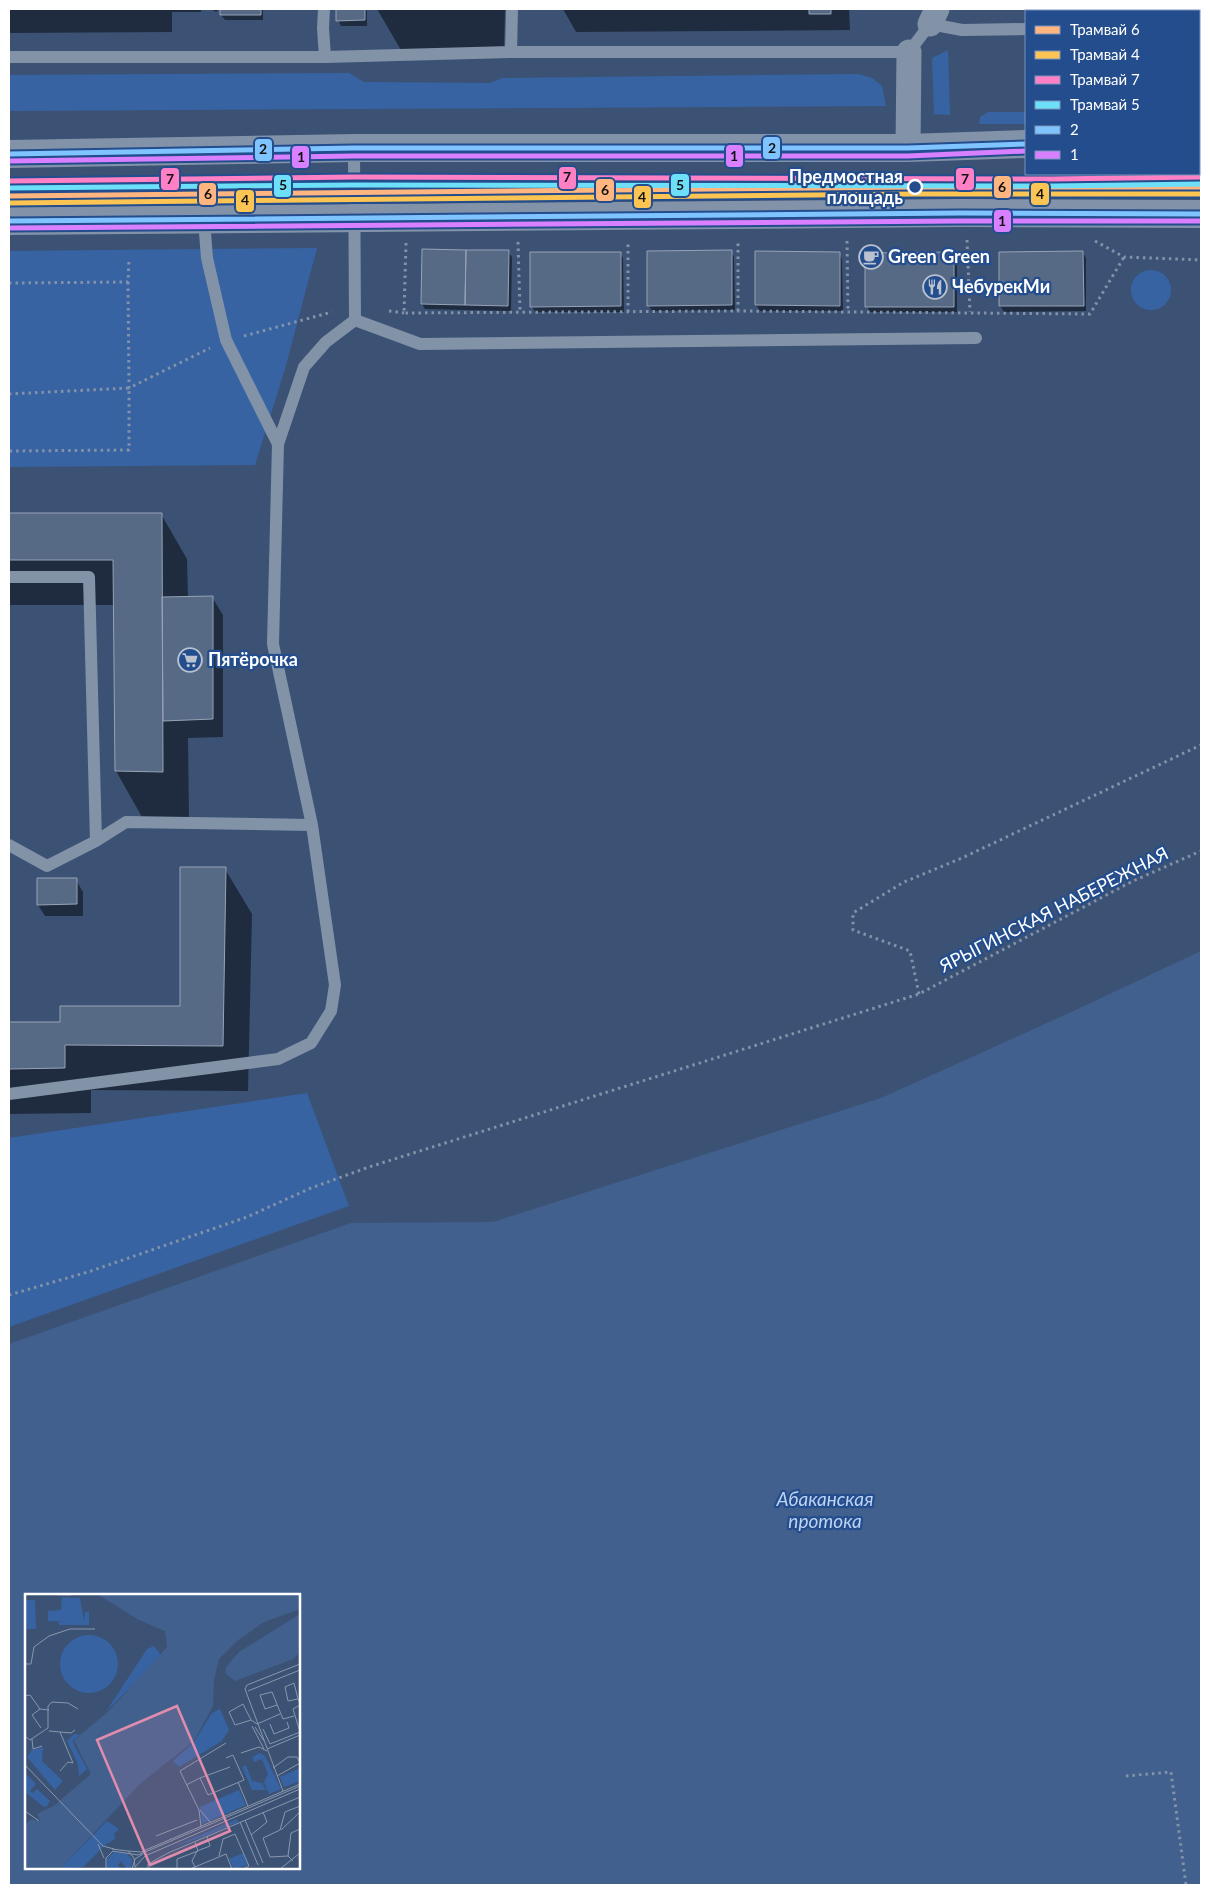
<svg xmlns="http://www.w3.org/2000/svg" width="1210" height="1894" font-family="Lato,sans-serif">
  <rect width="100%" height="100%" fill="#3b5275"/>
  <path fill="#3863a3" d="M948,50L950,115L934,114L932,58Z
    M349,73L364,82L490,83L503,78L859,74L872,78L882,86L886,106L9,111V75Z
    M988,112H1026V124H979L980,117Z
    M317,248L285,369L255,465L9,467V251Z
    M1131 290a20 20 0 1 1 40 0a20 20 0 1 1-40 0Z
    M307,1093L349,1206L9,1327V1138Z"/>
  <path fill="#42608e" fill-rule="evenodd" d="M1201,951V1885H9V1344L351,1223L493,1222L881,1098L1067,1014ZM26,1595H299V1868H26Z"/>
  <path fill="#0007" d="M9,9H201V12H172V32L9,33Z
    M211,9H219L216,12Z
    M221,9H263V20H225L221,15Z
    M337,9H367V26H341L338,20Z
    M377,9H505L504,48L401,50Z
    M563,9H849L850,30L576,32Z
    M508,252L512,257L511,311L425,309L422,304Z
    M731,252L734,257L735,310L652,311L648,305Z
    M756,252L839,253L842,259L843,311H760L756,305Z
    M620,253L623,258L624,312H535L532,306Z
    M953,253L957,259V312H870L867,307Z
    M1083,253L1086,258V311L1004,312L1000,306Z
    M9,514H161L187,559L188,598L212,597L223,615V737L188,738L189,817H142L116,771L115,605H9Z
    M225,869L252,914L248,1091L91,1090V1113L9,1114V1024H61L181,1007Z
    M76,880L83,892V916H45L38,905Z"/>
  <path fill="#566985" stroke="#97a3b7" d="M220,9H261V15H220Z
    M336,9H365V20L336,21Z
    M809,9H831V14H809Z
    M422,249L466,250L465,305L421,304Z
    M466,250H509L508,306L465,305Z
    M732,250V305L647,306V251Z
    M755,251L840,252V306L755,305Z
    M1083,251L1084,306H999V252Z
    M530,252H621V306L530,307Z
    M954,252V307H865V253Z
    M9,513H162L163,772L115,771L113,560H9Z
    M213,596V719L163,721L162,597Z
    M180,867H226L223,1046L65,1045V1068L9,1069V1022H60V1006H180Z
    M37,878H77V904L37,905Z"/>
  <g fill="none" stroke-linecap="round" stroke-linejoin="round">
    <path stroke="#8293a8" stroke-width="3" stroke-dasharray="2.5 4" stroke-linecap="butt" d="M962,172V188
      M967,240L970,312
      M847,241L848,312
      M1095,241L1124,257L1201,260
      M518,242L520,311
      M406,243L404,313L738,311L1090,314L1124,257
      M128,282L129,388L210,348
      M9,283L128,282L129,259
      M389,311L404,313
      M738,311V240
      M628,312V242
      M244,336L332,312
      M9,394L129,388V450L9,451
      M919,994L910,951L853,930V913L904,882L962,858L1201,745
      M9,1295L91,1271L247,1217L311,1188L369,1167L919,994L1131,882L1201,851
      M1126,1776L1171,1772L1186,1885"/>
    <path stroke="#8293a8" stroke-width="12" d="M324,9L323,28L325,57
      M1199,27H1201
      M511,52L512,9
      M9,57H325L511,52H909L930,24L962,30L1026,29
      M204,220L207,258L226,340L278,444
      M355,320L420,344L976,338
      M9,577H89L96,841L126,822L312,825
      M9,845L47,866L96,841
      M9,1094L278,1059L311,1043L331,1011L335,985L312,825L273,644L278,444L304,367L326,342L355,320L354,148"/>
    <path stroke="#8293a8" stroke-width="25" d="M930,24L937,9
      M908,148L909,52"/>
    <path stroke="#8292a8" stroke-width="28" d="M1199,143H1201
      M9,154L354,148H908L1026,144
      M9,221L961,213L1201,214"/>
    <g stroke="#234d8d" stroke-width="9">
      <path id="bus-1" d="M9,154L354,148H908L1026,144
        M9,221L961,213L1201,214"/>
    </g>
    <g stroke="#234d8d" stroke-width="9">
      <path id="bus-2" d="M9,161L354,156H908L1026,151
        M9,228L961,221H1201"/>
    </g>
    <use href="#bus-1" stroke="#80c4ff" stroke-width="5"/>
    <use href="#bus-2" stroke="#d880ff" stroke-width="5"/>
    <g stroke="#234d8d" stroke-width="9">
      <path id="tram-1" d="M9,196L915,187H1201"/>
    </g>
    <g stroke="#234d8d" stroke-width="9">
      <path id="tram-2" d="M9,203L915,194H1201"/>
    </g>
    <g stroke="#234d8d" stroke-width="9">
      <path id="tram-3" d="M9,181L354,177L1053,179L1201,177"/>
    </g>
    <g stroke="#234d8d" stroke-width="9">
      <path id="tram-4" d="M9,188L354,185L1053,186L1201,184"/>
    </g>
    <use href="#tram-1" stroke="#ffb580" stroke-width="5"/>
    <use href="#tram-2" stroke="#fcc553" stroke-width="5"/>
    <use href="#tram-3" stroke="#ff80c5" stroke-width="5"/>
    <use href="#tram-4" stroke="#6ddff8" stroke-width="5"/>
  </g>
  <defs>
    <g id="cafe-ring" transform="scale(1.25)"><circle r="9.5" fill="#234d8d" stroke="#bac2cf" stroke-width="1.5"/><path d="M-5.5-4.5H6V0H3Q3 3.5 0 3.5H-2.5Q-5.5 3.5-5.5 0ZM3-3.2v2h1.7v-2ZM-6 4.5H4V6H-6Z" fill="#bac2cf"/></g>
    <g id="restaurant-ring" transform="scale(1.25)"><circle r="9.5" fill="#234d8d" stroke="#bac2cf" stroke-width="1.5"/><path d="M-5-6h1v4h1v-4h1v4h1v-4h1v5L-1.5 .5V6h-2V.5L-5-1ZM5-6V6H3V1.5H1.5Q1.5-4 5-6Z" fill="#bac2cf"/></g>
    <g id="supermarket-ring" transform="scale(1.25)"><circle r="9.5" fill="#234d8d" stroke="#bac2cf" stroke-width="1.5"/><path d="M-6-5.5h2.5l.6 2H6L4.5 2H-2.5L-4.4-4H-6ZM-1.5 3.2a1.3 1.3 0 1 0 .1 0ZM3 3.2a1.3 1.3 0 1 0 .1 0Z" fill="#bac2cf"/></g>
  </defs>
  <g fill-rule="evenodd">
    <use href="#cafe-ring" x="871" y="257"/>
    <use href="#restaurant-ring" x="935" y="287"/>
    <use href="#supermarket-ring" x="190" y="660"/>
  </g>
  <circle fill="#234d8d" stroke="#fff" stroke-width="2.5" cx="915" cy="187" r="7"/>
  <g text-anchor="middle" stroke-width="4.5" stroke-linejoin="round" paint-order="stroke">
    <g font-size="18" font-weight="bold" fill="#fff" stroke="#234d8d" text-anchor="end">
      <text x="903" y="183">Предмостная<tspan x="903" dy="21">площадь</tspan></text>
    </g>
    <g font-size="18" font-weight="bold" fill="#fff" stroke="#234d8d" text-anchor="start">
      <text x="888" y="263">Green Green</text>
      <text x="952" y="293">ЧебурекМи</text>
      <text x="208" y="666">Пятёрочка</text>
    </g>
    <g font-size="18" fill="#fff" stroke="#234d8d">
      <text transform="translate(1054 910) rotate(-27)" y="6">ЯРЫГИНСКАЯ НАБЕРЕЖНАЯ</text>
    </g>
    <g font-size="19" font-style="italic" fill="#bed3f2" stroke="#234d8d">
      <text x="825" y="1506">Абаканская<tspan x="825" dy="22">протока</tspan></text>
    </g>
  </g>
  <g transform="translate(25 1594)">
    <rect width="275" height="275" fill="#3b5275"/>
    <path d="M37,3L55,4L59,28L60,18H64V31H34V28H45L23,27V17L36,16ZM0,6H10L11,35H0ZM35 70a29 29 0 1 1 58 0a29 29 0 1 1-58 0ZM129,52L136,61L133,65L81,118L122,55ZM195,115L204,136L197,147L154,173L148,167L169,148L187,119ZM49,140L55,141L48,146L49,151L62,175L54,182L53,170L42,147ZM18,153L17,167L38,187L30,196L2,163L7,156ZM235,159L240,162L256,195L244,200L239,188L243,180L237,165L229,168L227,163ZM221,171L227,187L237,189L241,196H227L217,173ZM275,174V187L259,193L255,183ZM0,179L11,190L5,197L8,199L12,195L25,207L22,212L19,213L0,198ZM214,196L221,211L177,230L175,213ZM212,225L213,228L180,242L143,255ZM82,227L94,235L89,240L90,245L80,251L58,273L35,275ZM89,258L101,259L107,265L106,275H102L96,267L93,271L96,275H81L82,265ZM218,259L223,271L209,275L204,265Z" fill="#3863a3"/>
    <path d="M72,0H275V15L239,28L212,47L194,65L189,86L188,112L169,147L116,189L35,275H0V231L6,225L16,228L12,220L30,211L66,180L49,146L84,117L142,53L140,37L114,26ZM275,20V59L268,65L210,87L200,79L201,73L214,58Z" fill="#42608e"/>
    <path fill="none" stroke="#8997ac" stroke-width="1" d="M10,0L46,1M0,70H6L9,53L24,42L45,35H70M222,91L220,95L258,197M222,91L275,70M223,97L275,76M0,102L5,101L15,115L24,116M273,105L269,89L260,93L263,107L273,105L275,110M252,111L240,115L235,101L247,98L258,125L269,122M15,115L7,121L16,134M226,126L218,110L204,118L210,131L226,126L232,130M232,130L255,120M245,130L249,140L264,134L262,128M227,132L239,155M230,133L239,147M238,135L245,150L275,138M24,137L46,139L50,136M35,138L48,169L43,168L35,177M275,138L268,115L275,111M0,142L5,146L23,134V112L27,108L43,109L53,115M7,145L8,155L17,152M242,155L275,141M216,159L234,153L242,157M0,171L78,252L89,255M248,174L263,163H272L275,169L252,182M175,184L205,173M213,188L223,212M161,191L175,184L183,201L219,186L208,161L201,164M175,216L185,228M0,217L14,227M220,226L238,269M215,228L233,271M176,233L174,216L155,177L201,149M256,236L275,218M226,241L242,228L238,218M131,242L172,226M73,250L79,264M87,255L103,257L109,264L110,273M103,257L116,258L275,190M194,262L198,245L210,240L224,272L218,275M263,262L266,239L275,235M268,267L263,262L245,263L238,244L255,236L260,218L275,212M110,273L120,262L275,195M170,273L167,267L172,257L185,252L182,242M81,275V264L88,257L113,261L275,192M107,275L110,265L118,260M123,275V270L143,259L275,203M152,275V265L173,257L170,248M165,275L201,260L207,275M255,275L275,259"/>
    <path fill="#e08cad" fill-opacity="0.15" stroke="#e08cad" stroke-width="2.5" d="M152,112L205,237L125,271L72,146Z"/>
    <rect width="275" height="275" fill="none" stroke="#fff" stroke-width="2.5"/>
  </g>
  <g stroke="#234d8d" stroke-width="2">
    <rect x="762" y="136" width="19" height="24" rx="5" fill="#80c4ff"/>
    <rect x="254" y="138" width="19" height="24" rx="5" fill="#80c4ff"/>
    <rect x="725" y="144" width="19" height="24" rx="5" fill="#d880ff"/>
    <rect x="291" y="145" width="19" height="24" rx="5" fill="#d880ff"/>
    <rect x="558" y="166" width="19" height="24" rx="5" fill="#ff80c5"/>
    <rect x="955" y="167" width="20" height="24" rx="5" fill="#ff80c5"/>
    <rect x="160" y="167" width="20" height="24" rx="5" fill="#ff80c5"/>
    <rect x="670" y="173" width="20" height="24" rx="5" fill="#6ddff8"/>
    <rect x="273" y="174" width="19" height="24" rx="5" fill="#6ddff8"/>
    <rect x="993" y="175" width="19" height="24" rx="5" fill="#ffb580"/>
    <rect x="595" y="178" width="20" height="24" rx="5" fill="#ffb580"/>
    <rect x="1030" y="182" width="20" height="24" rx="5" fill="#fcc553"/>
    <rect x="198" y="182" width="19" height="24" rx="5" fill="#ffb580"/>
    <rect x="633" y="185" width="19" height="24" rx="5" fill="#fcc553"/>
    <rect x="235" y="189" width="20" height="24" rx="5" fill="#fcc553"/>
    <rect x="993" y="209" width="19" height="24" rx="5" fill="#d880ff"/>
  </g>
  <g font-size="14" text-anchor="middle" font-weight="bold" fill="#111">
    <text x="772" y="153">2</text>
    <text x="263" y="154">2</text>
    <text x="734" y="161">1</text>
    <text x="301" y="162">1</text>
    <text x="567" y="182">7</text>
    <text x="965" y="184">7</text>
    <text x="170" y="184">7</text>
    <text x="680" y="190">5</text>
    <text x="283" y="190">5</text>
    <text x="1002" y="192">6</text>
    <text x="605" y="195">6</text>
    <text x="1040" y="199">4</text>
    <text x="208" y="199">6</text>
    <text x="642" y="202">4</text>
    <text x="245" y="205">4</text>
    <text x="1002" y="226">1</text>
  </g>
  <rect width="1210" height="1894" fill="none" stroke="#ffffff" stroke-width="20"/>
  <rect x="1025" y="10" width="175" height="165" fill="#234d8d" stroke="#7b94bb"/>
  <rect x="1035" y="26" width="25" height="8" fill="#ffb580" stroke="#7b94bb"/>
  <text x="1070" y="35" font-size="15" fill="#ffffff">Трамвай 6</text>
  <rect x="1035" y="51" width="25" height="8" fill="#fcc553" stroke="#7b94bb"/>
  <text x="1070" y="60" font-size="15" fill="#ffffff">Трамвай 4</text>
  <rect x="1035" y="76" width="25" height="8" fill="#ff80c5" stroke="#7b94bb"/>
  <text x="1070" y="85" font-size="15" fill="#ffffff">Трамвай 7</text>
  <rect x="1035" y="101" width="25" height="8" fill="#6ddff8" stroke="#7b94bb"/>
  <text x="1070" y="110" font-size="15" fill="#ffffff">Трамвай 5</text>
  <rect x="1035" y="126" width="25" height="8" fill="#80c4ff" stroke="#7b94bb"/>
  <text x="1070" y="135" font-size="15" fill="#ffffff">2</text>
  <rect x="1035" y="151" width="25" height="8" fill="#d880ff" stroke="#7b94bb"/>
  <text x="1070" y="160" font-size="15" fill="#ffffff">1</text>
</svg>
